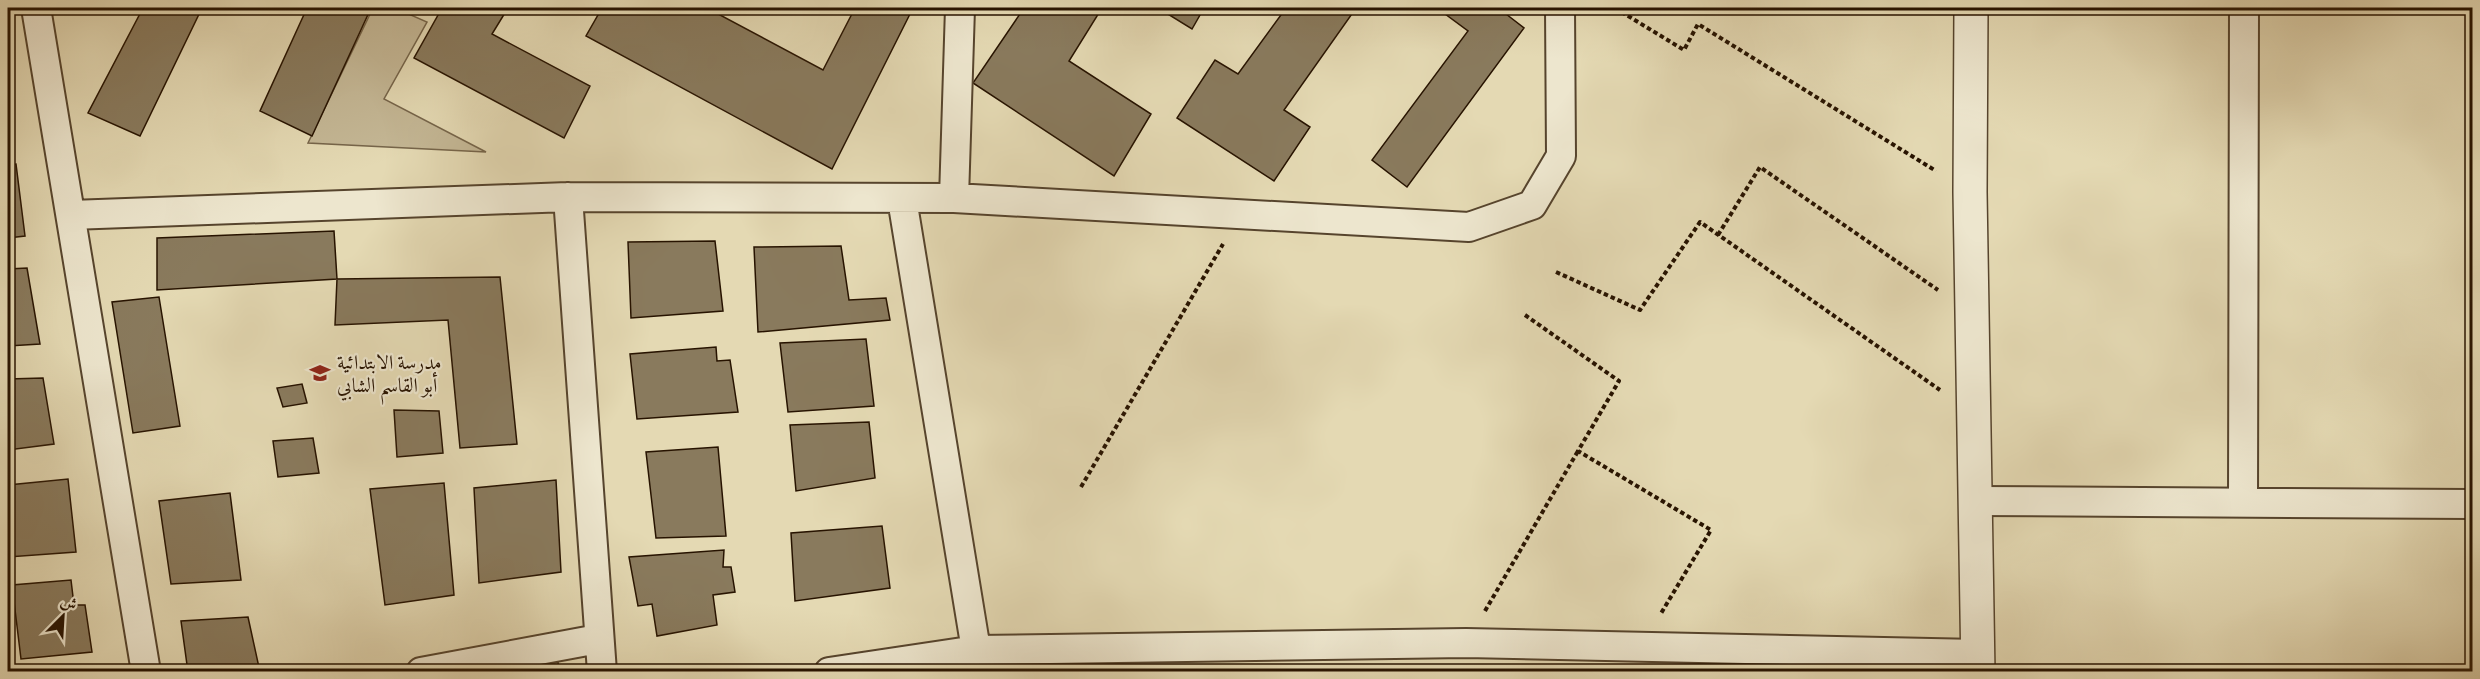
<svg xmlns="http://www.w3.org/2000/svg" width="2480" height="679" font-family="'IM FELL Double Pica',Amiri,serif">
  <rect width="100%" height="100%" fill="#e4d9b3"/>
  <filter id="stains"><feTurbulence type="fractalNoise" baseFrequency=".00333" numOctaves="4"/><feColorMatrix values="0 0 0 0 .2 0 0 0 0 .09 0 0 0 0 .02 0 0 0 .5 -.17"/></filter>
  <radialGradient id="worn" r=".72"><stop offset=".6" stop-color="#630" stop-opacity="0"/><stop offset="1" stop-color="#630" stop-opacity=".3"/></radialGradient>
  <path fill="#c4b795" stroke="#76654a" stroke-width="1.5" d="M373,8H395L427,22L384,99L486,152L308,143Z"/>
  <path fill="#897a5d" stroke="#271300" stroke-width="1.5" d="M143,8H202L140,136L88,113Z
    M307,8H371L312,136L260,111Z
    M442,8H508L492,34L590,86L564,138L414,58Z
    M602,8H707L823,70L855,8H913L832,169L586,36Z
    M1024,8H1102L1069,61L1151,114L1114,176L973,83Z
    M1158,8H1204L1192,29Z
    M1286,8H1349L1354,11L1284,110L1310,127L1274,181L1177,118L1215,60L1238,74Z
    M1437,8H1511L1506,14L1524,28L1407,187L1372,160L1468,31Z
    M16,164L25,236L8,238V165Z
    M334,231L337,279L157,290V238Z
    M715,241L723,311L631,318L628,242Z
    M841,246L849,300L886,298L890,320L758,332L754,247Z
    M27,268L40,344L8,346V269Z
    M500,277L517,444L460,448L448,320L335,325L337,279Z
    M159,297L180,426L133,433L112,302Z
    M866,339L874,406L788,412L780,343Z
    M716,347L717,361L730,360L738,412L637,419L630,354Z
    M43,378L54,444L8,450V379Z
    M302,384L307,403L283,407L277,388Z
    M394,410L439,411L443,453L397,457Z
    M869,422L875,478L796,491L790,425Z
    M313,438L319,473L278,477L273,441Z
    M718,447L726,536L656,538L646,452Z
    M68,479L76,552L8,557V485Z
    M556,480L561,572L479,583L474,488Z
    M444,483L454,595L385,605L370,489Z
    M230,493L241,580L171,584L159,501Z
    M882,526L890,588L795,601L791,533Z
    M724,550L723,567H731L735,592L713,595L717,625L657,636L652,604L638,606L629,557Z
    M71,580L74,605H85L92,652L21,659L12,585Z
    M248,617L260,672H188L181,621Z
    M558,662L559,672H495Z"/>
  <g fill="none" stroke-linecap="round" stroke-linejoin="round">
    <g stroke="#56442d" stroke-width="32">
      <path id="minor" d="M36,8L146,672
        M568,197L602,672
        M954,198L960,8
        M902,199L976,650
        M71,215L568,197L954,198L1469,227L1532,205L1561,156L1560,8
        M1974,501L2472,504
        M2243,502L2244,8
        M421,672L598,639
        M829,672L976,650L1466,643L1978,654"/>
    </g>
    <g stroke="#56442d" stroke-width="36">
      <path id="tertiary" d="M1971,8L1970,192L1978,672"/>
    </g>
    <path stroke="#271300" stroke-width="4" stroke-dasharray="4.5 3" stroke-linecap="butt" d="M1615,8L1684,50L1698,24L1936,171
      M1718,235L1760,167L1938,290
      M1556,272L1640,310L1700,222L1940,390
      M1525,315L1619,381L1578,451L1711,530L1660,615
      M1081,487L1223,244
      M1485,611L1578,451"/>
    <use href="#minor" stroke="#ede6ce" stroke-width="28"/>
    <use href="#tertiary" stroke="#ede6ce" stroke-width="33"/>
  </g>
  <defs>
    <g id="school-bare" transform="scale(1.62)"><path d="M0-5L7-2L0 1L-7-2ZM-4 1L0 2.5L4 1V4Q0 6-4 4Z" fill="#8f2418" stroke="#ede6ce" stroke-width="2.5" paint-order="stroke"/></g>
  </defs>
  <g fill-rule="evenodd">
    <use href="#school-bare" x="320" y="373"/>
  </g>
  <g text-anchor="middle" stroke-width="4.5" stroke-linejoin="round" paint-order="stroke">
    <g font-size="20" fill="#271300" stroke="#ede6ce" text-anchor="start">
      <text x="337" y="369">مدرسة الابتدائية<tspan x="337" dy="23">أبو القاسم الشابي</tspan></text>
    </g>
  </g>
  <rect width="2480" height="679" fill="none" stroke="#e4d9b3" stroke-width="30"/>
  <rect x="9" y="9" width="2462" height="661" fill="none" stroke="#271300" stroke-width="3"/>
  <rect x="15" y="15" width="2450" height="649" fill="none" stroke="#271300" stroke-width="1.5"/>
  <g transform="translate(63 616) rotate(24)" stroke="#ede6ce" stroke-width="4.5" paint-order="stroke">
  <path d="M0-4.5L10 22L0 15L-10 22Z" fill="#271300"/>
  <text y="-9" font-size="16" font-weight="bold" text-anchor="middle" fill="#271300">ش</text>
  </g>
  <rect width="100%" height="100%" filter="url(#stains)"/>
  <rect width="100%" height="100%" fill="url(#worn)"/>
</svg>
